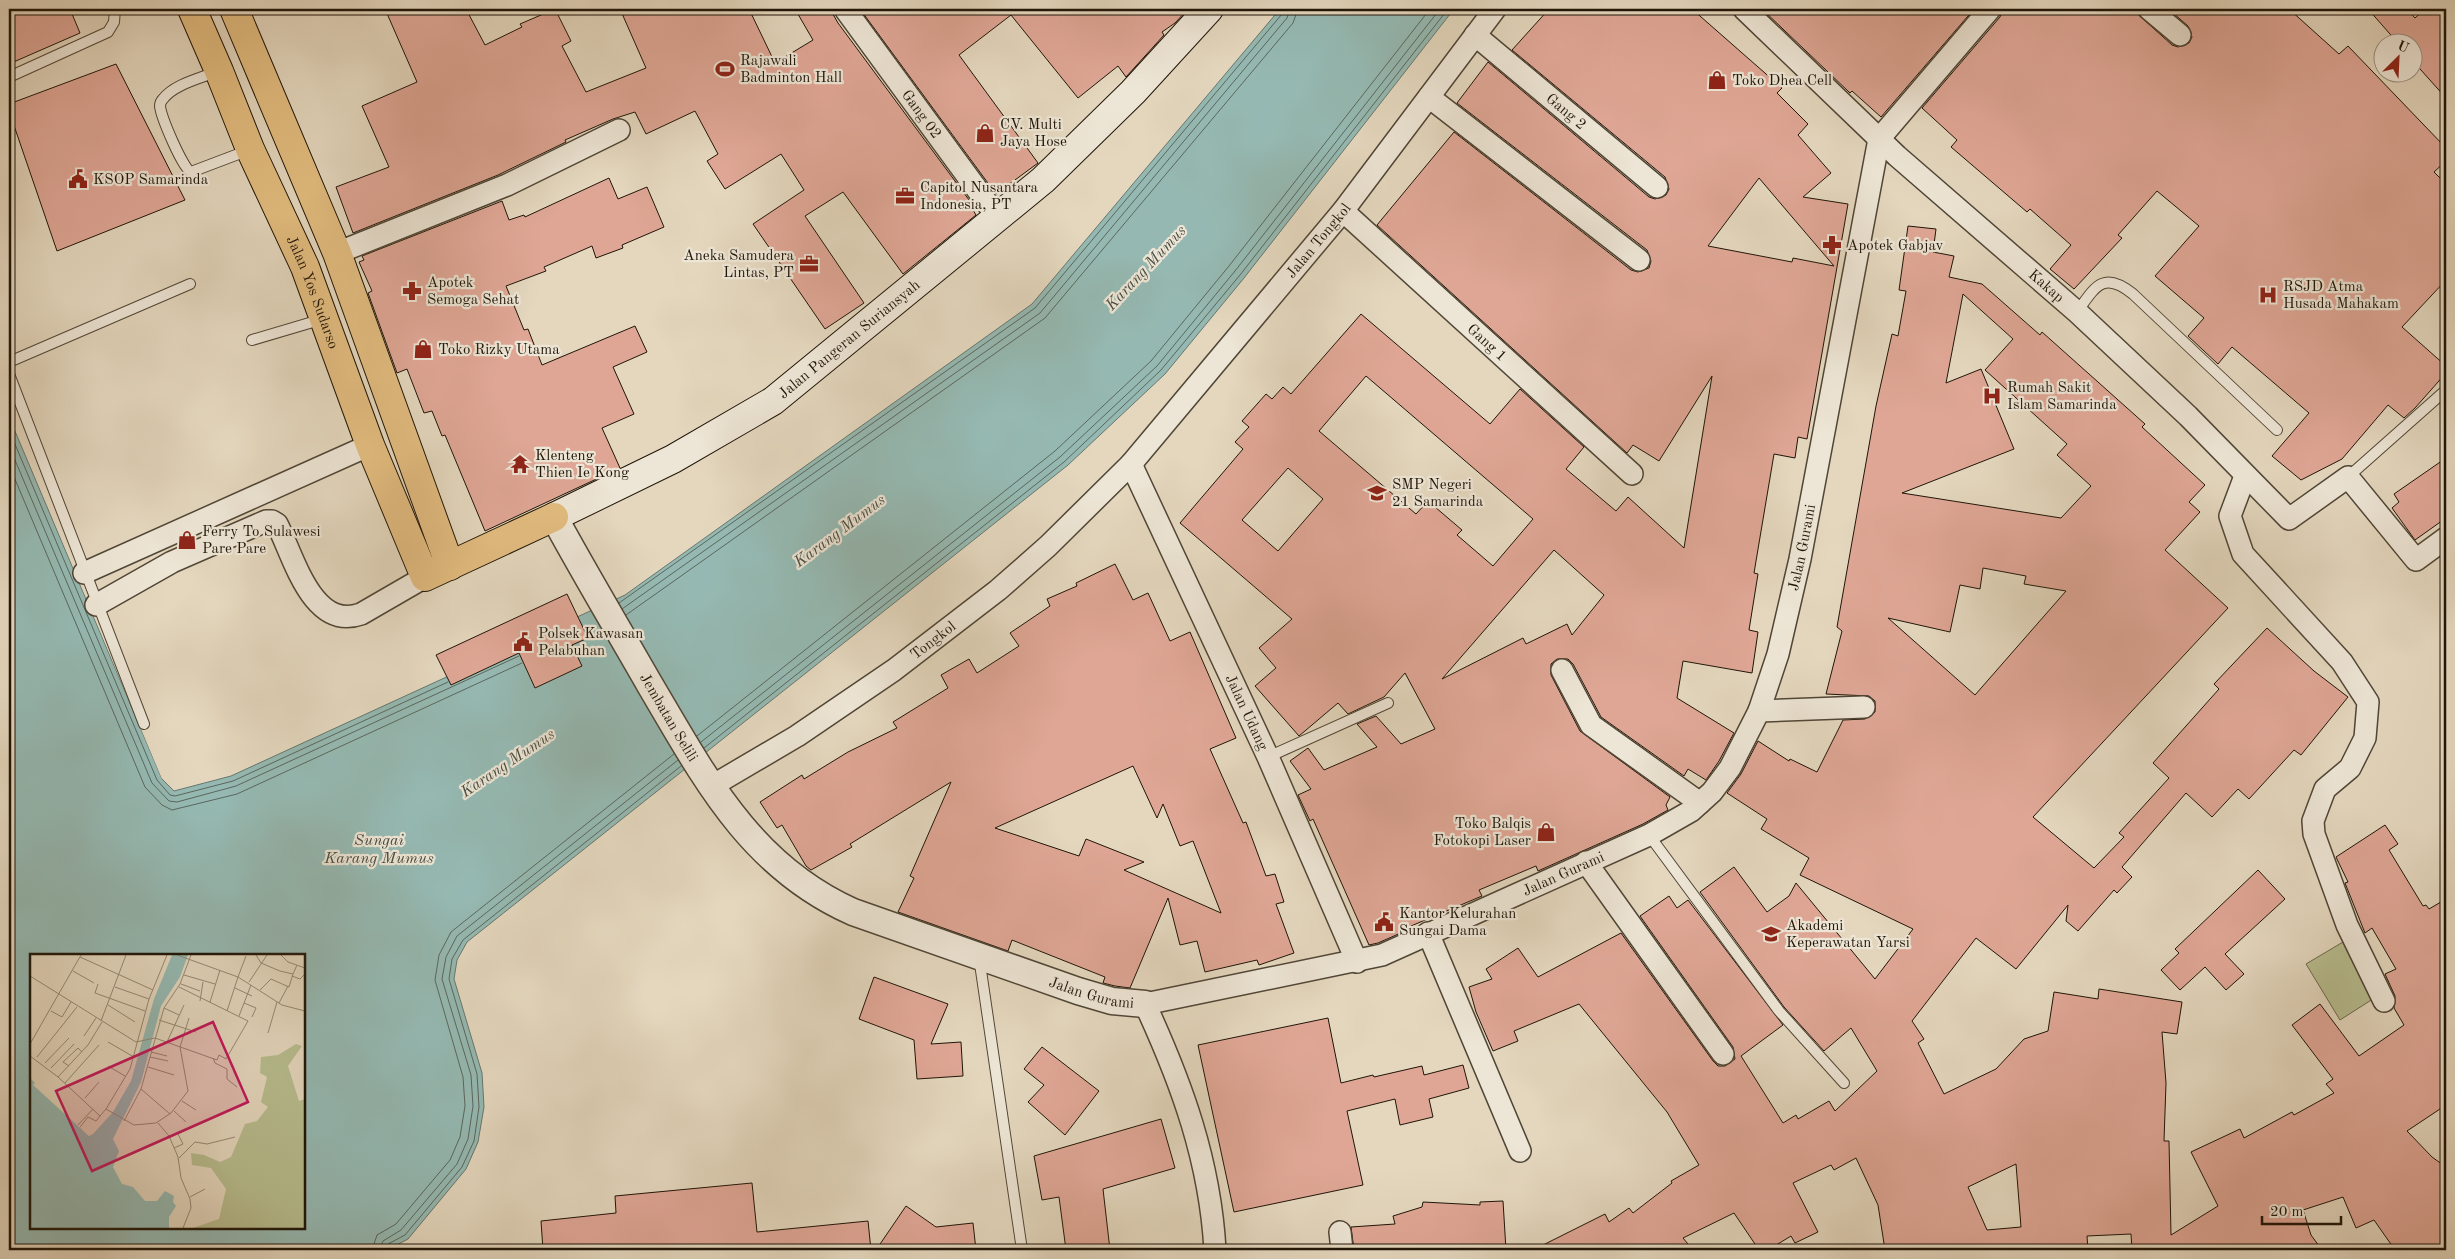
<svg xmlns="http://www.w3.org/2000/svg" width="2455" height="1259" font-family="'Old Standard TT',serif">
  <rect width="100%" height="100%" fill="#e4d7be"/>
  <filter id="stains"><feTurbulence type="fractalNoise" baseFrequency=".004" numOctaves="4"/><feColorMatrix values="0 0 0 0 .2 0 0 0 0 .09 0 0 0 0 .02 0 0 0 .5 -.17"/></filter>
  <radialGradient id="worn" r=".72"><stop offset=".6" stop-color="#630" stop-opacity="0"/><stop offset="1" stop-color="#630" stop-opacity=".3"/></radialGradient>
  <path fill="#b7bd8f" stroke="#6b694c" d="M2343,942L2376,997L2340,1020L2306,964Z"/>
  <path fill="#95b9b2" stroke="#66776e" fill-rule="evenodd" d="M1280,9H1454L1244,278L1165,374L1068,465L467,942L457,960L454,979L482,1073L484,1107L478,1142L466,1169L408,1239L387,1250H9V417L162,779L174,791L231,776L625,595L1032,304ZM31,955H304V1228H31Z"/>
  <path fill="#e4d7be" d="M9,414L11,416L164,778L162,779Z"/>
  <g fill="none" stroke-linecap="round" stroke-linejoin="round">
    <path stroke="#5a675d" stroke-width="1" d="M9,430L157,780L170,795L175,796L233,781L448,682
      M9,446L152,783L169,801L177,802L236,786L519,656
      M9,465L145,787L162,805L172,810L237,794L522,663
      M619,603L1035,308L1282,14L1284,9
      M622,609L1040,313L1287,18L1290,9
      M626,615L1045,318L1293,23L1298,9
      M697,736L1055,451L1151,361L1229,266L1430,9
      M701,742L1060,457L1157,366L1235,271L1440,9
      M704,748L1064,462L1161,370L1240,275L1448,9
      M372,1250L377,1235L396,1224L450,1160L460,1137L465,1106L463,1077L435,980L439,955L451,932L674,754
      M379,1250L383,1241L401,1230L457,1164L468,1139L473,1106L471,1075L442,979L446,957L457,936L678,760
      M386,1250L388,1244L405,1235L462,1167L474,1141L479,1107L477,1074L449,979L452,959L463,940L681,766"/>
  </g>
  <path fill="#dfa695" stroke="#1f1508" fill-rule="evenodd" d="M9,9H70L80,33L9,64Z
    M385,9H466L485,45L522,27L520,24L555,9L571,41L562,46L586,92L646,68L620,9H749L775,63L813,40L795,9H830L838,23L975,208L973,210L976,215L903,274L843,192L805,216L864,303L825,329L753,224L804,190L781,154L725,189L707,161L718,154L695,111L646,134L635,112L613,119L565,140L566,142L498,175L353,233L336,187L389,167L362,106L417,82Z
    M860,9H1188L1175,23L1162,32L1164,35L1126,77L1118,66L1078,98L1011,15L959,55L1038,163L996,194Z
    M1549,9H1692L1782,88L1777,93L1808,124L1798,135L1831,173L1803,197L1848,204L1807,439L1798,437L1795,458L1774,454L1754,573L1758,574L1749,630L1758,632L1752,673L1683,661L1677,698L1734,733L1719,761L1706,780L1688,769L1684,776L1601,717L1573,664L1568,659H1557L1551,664V675L1580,731L1670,797L1666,805L1668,810L1643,824L1538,871L1536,866L1479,890L1482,896L1411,926L1412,928L1378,943L1369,945L1313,819L1310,821L1298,795L1311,789L1290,761L1308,748L1324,770L1377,747L1357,724L1376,716L1401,744L1435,729L1405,673L1384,697L1348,714L1338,703L1299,736L1255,686L1276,668L1259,648L1292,619L1180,523L1243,449L1235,442L1249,427L1242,421L1266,394L1272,399L1283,387L1291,394L1361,314L1490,424L1520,389L1584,447L1566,469L1616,511L1628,497L1684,548L1712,376L1659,461L1633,445L1627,453L1377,225L1454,132L1631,270L1638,272L1649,268L1651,261L1647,250L1457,103L1488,62L1649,197L1655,199L1666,195L1669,189L1665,177L1512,50ZM1759,178L1787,211L1834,266L1793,258L1792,262L1708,246ZM1366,376L1533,519L1493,566L1457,535L1462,530L1428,501L1416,514L1319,431ZM1288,468L1323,499L1278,551L1242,520ZM1554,550L1604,595L1572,635L1567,624L1526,644L1523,638L1442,679Z
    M1762,9H1974L1881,117L1852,91L1850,93Z
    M2002,9H2132L2172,45L2178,47L2189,43L2192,37L2188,26L2172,12L2175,9H2289L2339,54L2348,46L2446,148V161L2434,172L2446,184V280L2402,327L2446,366V373L2415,408L2404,418L2388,405L2342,459L2301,480L2272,456L2309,413L2232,347L2218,364L2188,336L2204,318L2155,276L2199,226L2157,191L2118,235L2122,238L2074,289L2050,269L2071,245L2030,209L2027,212L1951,147L1957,140L1922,108L2000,17Z
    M2368,9H2407L2415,18L2425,9H2446V98L2412,60V42H2397Z
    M116,64L185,200L57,251L9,111V104Z
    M609,178L618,199L647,187L664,227L622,245L623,248L596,258L592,246L544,267L546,271L506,286L524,330L528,329L542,365L635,326L647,352L613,367L634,414L602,428L620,468L485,531L445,435L442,436L432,411L424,413L407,369L397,373L368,293L372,291L359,262L364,260L362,256L502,201L509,220L524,215L525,217Z
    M1908,226L1936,229L1933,252L1954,256L1949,277L1982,284L2040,335L2042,332L2145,424L2142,427L2205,485L2189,502L2200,512L2165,550L2228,608L2033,817L2094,868L2124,837L2119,833L2169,778L2153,763L2219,689L2214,684L2267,628L2314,671L2348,697L2301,755L2294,750L2249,799L2238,789L2212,817L2186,793L2122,867L2132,877L2117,893L2114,890L2078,931L2066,921L2068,905L2016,969L1976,938L1912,1021L1924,1039L1918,1043L1944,1094L1996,1069L2024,1039L2048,1031L2054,992L2098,999L2099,989L2182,1002L2177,1034L2162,1032L2166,1083L2164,1141H2169L2171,1235L2218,1206L2191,1152L2240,1129L2244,1138L2292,1112L2294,1115L2334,1093L2326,1084L2333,1079L2292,1025L2320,1004L2359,1056L2404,1025L2394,1008L2395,996L2385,974L2396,969L2372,928L2365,933L2345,883L2348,882L2336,857L2385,825L2398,844L2389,850L2423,906L2426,905L2429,909L2446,899V1105L2407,1131L2432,1157L2446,1167V1250H2395L2374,1220L2356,1228L2343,1197L2303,1210L2311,1235L2322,1250H2132L2131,1234L2087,1236L2088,1250H1885L1878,1205L1856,1158L1834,1170L1831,1165L1793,1183L1818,1232L1795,1243L1791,1236L1768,1250H1759L1734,1213L1683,1238L1693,1250H1533L1605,1214L1609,1222L1629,1208L1633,1213L1672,1183L1671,1181L1699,1165L1667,1112L1579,1004L1514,1031L1518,1041L1493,1051L1476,1012L1469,987L1492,979L1486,969L1518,948L1538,977L1621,933L1713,1061L1718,1066H1725L1735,1059L1733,1047L1640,916L1669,896L1677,908L1688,900L1783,1025L1741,1056L1783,1123L1796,1115L1798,1119L1829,1101L1835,1111L1877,1071L1851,1028L1824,1051L1784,1007L1700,892L1734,867L1767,912L1789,896L1796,883L1875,979L1913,929L1800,875L1809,858L1761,829L1767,819L1727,793L1741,774L1758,741L1789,761L1790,759L1817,772L1843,720L1865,719L1875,712V701L1869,696L1826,694L1842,631L1837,627L1876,406L1892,334L1898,336L1906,291L1899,290ZM1963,294L2013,339L1985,370L2067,444L2057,455L2091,486L2061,518L1902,493L2014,449L1981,369L1946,383ZM1983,568L2026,576L2024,584L2066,591L1975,695L1888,618L1950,632L1960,585L1980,589ZM2016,1164L2021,1227L1987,1230L1968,1187Z
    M2446,458V518L2415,540L2392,508L2399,502L2394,494Z
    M1115,564L1133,600L1148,593L1170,641L1190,632L1236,738L1210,749L1243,823L1246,822L1266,876L1275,874L1284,902L1276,904L1294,953L1259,965L1257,960L1205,972L1197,941L1180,945L1168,898L1130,988L1115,986L1103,983L1105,977L1012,940L1008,951L898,912L914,878L910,876L951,782L850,844L852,847L811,870L806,866L782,825L777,828L760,802L802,775L804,779L848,752L897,728L893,722L948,688L941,675L969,659L977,673L1019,646L1010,633L1050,606L1047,599L1077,586L1076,583ZM1133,766L1157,818L1163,804L1180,846L1193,841L1221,913L1124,870L1144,862L1086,839L1079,856L995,828Z
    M567,594L588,638L572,645L582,666L535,688L519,653L451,685L436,655Z
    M2258,870L2285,899L2225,954L2244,974L2226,990L2205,967L2180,990L2161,970L2179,953L2175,949Z
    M874,977L948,1004L931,1044L961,1042L963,1076L917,1079L914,1040L859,1019Z
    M1328,1018L1341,1083L1373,1075L1374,1077L1422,1066L1424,1075L1463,1065L1469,1088L1429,1099L1433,1117L1400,1125L1395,1099L1347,1111L1363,1185L1234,1212L1198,1045Z
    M1042,1047L1099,1091L1065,1135L1028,1102L1044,1085L1024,1069Z
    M1161,1119L1175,1168L1103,1189L1110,1250H1066L1059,1197L1042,1200L1034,1156Z
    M752,1183L757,1232L868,1221L871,1250H543L541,1221L616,1213L615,1196Z
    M1503,1201L1506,1250H1354L1351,1227L1395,1224L1393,1216L1422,1207L1423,1202L1480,1205V1202Z
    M906,1206L936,1227L973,1223L976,1250H876Z"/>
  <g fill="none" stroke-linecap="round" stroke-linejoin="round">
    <g stroke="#504636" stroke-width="12">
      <path id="service" d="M218,71C202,78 174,84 163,99C161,101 160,104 160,106C161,117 183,169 191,172L249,150
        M9,77L108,32L114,22L115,9
        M2077,312C2095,287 2103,270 2133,294L2277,430
        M252,340L323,319
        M9,362L190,284
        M9,374L144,724
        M2348,477L2446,390
        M1268,757L1388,703
        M1649,835L1779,1011L1844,1083
        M979,957L1022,1250"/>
    </g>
    <g stroke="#504636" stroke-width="24">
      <g id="minor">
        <path id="s1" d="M845,9L998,218"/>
        <path id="s2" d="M1744,9L1897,156L2077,312L2188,416L2289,519L2348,477L2416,560L2446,538"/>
        <path d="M2149,9L2180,35"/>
        <path id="s3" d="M1475,35L1657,187"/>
        <path d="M1429,97L1639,260"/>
        <path id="s4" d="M1343,211L1632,474"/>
        <path d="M337,253L507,185L619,130"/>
        <path id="s5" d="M1131,464L1268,757L1357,962"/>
        <path d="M2245,476L2230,516L2243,554L2342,662L2368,702L2365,738L2350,768L2325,789L2313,821L2314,834L2347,925L2384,1001"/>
        <path d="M84,573L370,445"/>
        <path d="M96,605L172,562L266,521H272L277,524C294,557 312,631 361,614L425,577"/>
        <path d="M1562,670L1591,725L1700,803"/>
        <path d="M1759,711L1864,707"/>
        <path id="s6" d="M712,786L797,736L894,670L998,590L1048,546L1131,464L1343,211L1495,9"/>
        <path d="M1586,862L1723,1054"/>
        <path d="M1428,933L1520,1151"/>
        <path d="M1340,1232L1342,1250"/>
        <path id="s7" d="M1215,1250C1210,1161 1182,1084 1145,1004L1382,955L1649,835L1691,811L1712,792L1730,768L1759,711L1778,654L1800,559L1879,139L1990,9"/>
      </g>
    </g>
    <g stroke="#504636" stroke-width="29">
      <g id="tertiary">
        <path id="s8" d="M554,517C585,574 618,629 650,685C705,778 750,866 853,912L1078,991L1112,1001L1145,1004"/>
      </g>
    </g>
    <g stroke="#1f1508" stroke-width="30">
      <g id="secondary">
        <path id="s9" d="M554,517L673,459L773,401L1043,180L1133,92L1209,9"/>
      </g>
    </g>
    <g stroke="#1f1508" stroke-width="30">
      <g id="trunk">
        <path id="s10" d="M192,9L219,71L250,149L305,267L370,445L425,577L554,517"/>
        <path d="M234,9L337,253L450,566"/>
      </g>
    </g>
    <use href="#service" stroke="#ede5d5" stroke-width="10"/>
    <use href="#minor" stroke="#ede5d5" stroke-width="21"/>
    <use href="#tertiary" stroke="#ede5d5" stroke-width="26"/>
    <use href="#secondary" stroke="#ede5d5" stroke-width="28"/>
    <use href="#trunk" stroke="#e2bc7f" stroke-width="28"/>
  </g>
  <defs>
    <g id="stadium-bare" transform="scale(1.5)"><path d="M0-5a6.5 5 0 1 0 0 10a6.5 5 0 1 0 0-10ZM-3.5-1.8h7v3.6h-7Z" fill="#8f2418" stroke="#ede5d5" stroke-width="2.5" paint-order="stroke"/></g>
    <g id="shop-bare" transform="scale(1.5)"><path d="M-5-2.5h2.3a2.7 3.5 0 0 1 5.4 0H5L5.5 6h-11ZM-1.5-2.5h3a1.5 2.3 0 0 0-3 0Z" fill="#8f2418" stroke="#ede5d5" stroke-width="2.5" paint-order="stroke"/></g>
    <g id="civic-bare" transform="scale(1.5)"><path d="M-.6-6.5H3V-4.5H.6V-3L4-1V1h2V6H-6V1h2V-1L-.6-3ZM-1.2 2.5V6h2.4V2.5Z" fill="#8f2418" stroke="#ede5d5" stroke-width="2.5" paint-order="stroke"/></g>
    <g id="office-bare" transform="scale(1.5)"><path d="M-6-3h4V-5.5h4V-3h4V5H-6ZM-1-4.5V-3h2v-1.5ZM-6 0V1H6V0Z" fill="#8f2418" stroke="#ede5d5" stroke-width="2.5" paint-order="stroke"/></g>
    <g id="pharmacy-bare" transform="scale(1.5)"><path d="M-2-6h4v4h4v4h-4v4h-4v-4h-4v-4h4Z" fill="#8f2418" stroke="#ede5d5" stroke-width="2.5" paint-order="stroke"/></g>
    <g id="hospital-bare" transform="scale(1.5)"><path d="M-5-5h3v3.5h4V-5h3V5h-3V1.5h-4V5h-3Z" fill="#8f2418" stroke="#ede5d5" stroke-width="2.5" paint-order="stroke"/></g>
    <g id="temple-bare" transform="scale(1.5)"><path d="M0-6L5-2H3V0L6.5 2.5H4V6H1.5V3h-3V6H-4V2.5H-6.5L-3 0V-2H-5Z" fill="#8f2418" stroke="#ede5d5" stroke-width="2.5" paint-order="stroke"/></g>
    <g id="school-bare" transform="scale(1.5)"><path d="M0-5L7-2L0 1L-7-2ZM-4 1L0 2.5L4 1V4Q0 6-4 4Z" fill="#8f2418" stroke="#ede5d5" stroke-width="2.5" paint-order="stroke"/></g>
    <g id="university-bare" transform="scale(1.5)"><path d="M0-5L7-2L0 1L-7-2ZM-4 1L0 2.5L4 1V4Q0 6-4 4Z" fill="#8f2418" stroke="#ede5d5" stroke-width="2.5" paint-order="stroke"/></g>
  </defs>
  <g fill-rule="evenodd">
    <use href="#stadium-bare" x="725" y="69"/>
    <use href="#shop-bare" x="1717" y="80"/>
    <use href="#shop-bare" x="985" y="133"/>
    <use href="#civic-bare" x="78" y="179"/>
    <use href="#office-bare" x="905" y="196"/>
    <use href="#pharmacy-bare" x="1832" y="245"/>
    <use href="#office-bare" x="809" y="264"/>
    <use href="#pharmacy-bare" x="412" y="291"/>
    <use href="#hospital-bare" x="2268" y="295"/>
    <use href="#shop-bare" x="423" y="349"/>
    <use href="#hospital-bare" x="1992" y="396"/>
    <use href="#temple-bare" x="520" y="464"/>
    <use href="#school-bare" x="1377" y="493"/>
    <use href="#shop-bare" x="187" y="540"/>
    <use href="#civic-bare" x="523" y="642"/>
    <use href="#shop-bare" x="1546" y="832"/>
    <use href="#civic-bare" x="1384" y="922"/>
    <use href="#university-bare" x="1771" y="934"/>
  </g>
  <g text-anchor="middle" stroke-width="4.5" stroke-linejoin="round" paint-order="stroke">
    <g font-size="15" fill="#1f1508" stroke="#ede5d5" text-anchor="start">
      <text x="740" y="65">Rajawali<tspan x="740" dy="17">Badminton Hall</tspan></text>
      <text x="1732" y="85">Toko Dhea Cell</text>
      <text x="1000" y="129">CV. Multi<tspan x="1000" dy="17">Jaya Hose</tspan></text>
      <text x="93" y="184">KSOP Samarinda</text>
      <text x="920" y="192">Capitol Nusantara<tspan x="920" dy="17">Indonesia, PT</tspan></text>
      <text x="1847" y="250">Apotek Gabjav</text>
      <text x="794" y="260" text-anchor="end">Aneka Samudera<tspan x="794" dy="17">Lintas, PT</tspan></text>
      <text x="427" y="287">Apotek<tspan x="427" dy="17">Semoga Sehat</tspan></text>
      <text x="2283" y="291">RSJD Atma<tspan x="2283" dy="17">Husada Mahakam</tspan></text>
      <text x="438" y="354">Toko Rizky Utama</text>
      <text x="2007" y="392">Rumah Sakit<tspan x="2007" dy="17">Islam Samarinda</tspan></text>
      <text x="535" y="460">Klenteng<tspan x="535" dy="17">Thien Ie Kong</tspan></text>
      <text x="1392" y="489">SMP Negeri<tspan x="1392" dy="17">21 Samarinda</tspan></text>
      <text x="202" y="536">Ferry To Sulawesi<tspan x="202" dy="17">Pare Pare</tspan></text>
      <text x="538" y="638">Polsek Kawasan<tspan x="538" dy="17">Pelabuhan</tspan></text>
      <text x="1531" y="828" text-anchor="end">Toko Balqis<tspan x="1531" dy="17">Fotokopi Laser</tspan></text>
      <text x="1399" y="918">Kantor Kelurahan<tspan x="1399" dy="17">Sungai Dama</tspan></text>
      <text x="1786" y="930">Akademi<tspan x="1786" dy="17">Keperawatan Yarsi</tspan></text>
    </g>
    <g font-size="15" fill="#1f1508" stroke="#ede5d5">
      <text dy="5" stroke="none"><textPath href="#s3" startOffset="119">Gang 2</textPath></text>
      <text dy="5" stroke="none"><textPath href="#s1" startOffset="130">Gang 02</textPath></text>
      <text dy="5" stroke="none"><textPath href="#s6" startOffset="822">Jalan Tongkol</textPath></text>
      <text dy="5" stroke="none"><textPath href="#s2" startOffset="410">Kakap</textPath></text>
      <text dy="5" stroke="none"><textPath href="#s10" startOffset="308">Jalan Yos Sudarso</textPath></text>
      <text dy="5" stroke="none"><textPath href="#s9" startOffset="346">Jalan Pangeran Suriansyah</textPath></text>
      <text dy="5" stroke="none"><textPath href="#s4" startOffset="195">Gang 1</textPath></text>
      <text dy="5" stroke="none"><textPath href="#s7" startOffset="1132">Jalan Gurami</textPath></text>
      <text dy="5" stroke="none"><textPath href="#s6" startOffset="265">Tongkol</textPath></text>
      <text dy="5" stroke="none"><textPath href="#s5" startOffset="274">Jalan Udang</textPath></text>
      <text dy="5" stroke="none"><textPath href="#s8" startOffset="231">Jembatan Selili</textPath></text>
      <text dy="5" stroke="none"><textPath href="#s7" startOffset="698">Jalan Gurami</textPath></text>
      <text dy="5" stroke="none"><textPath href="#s8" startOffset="756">Jalan Gurami</textPath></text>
    </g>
    <g font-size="16" font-style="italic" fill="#484e44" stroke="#ede5d5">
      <text transform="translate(1145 267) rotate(-47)" y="6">Karang Mumus</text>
      <text transform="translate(839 530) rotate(-37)" y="6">Karang Mumus</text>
      <text transform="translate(507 762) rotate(-34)" y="6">Karang Mumus</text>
      <text x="379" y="845">Sungai<tspan x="379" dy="18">Karang Mumus</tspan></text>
    </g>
  </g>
  <g transform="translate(30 954)">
    <rect width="275" height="275" fill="#e4d7be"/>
    <path d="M266,90L272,92L258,112L269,147L275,145V274H163L189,265L196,235L181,214L162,211L161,199L174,201L190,208L201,203L215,170L227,167L238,153L231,148L237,123L230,119L231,103L248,101Z" fill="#b7bd8f"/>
    <path d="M142,1H158L150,23L131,52L111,128L83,185L89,197L83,213L92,230L103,233L115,247H127L135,237L144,242L143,248L146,252L139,263V274H0V124L59,182L63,180L83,158L101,127L124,45Z" fill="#95b9b2"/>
    <path d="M6,128L61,180L59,182L3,131Z" fill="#e4d7be"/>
    <path fill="none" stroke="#958975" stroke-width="1" d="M147,1L208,23L252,51L275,57M226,1L231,9L250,17L263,20L267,11M251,1L258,8L275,14M50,3L123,36M43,17L64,29M154,21L185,30M0,22L106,88L125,84L187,106L189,101L196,105L218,67L149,33M262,22L270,25L275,20M208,23L216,2M219,28L237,1M68,30L65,39L115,57M151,30L170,37M85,33L119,45M205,34L222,42M230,36L241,25L259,33L263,20M170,47L173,28M180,48L190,16M214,49L226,54L222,63M249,49L258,32M78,51L105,68M134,54L149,61M21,57L32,63L41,48M197,57L208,23M209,62L221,31M129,66L166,78M71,67L96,1M238,79L247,48M54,82L66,64M78,88L104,103M137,88L154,51M0,90L51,1M121,98L137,102M0,102L28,123L70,162L76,155M7,103L47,53M120,103L138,107M183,104L185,109L197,115V125L207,133M15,109L39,84M39,112L33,108L48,94L52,98M78,112L95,122M118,113L144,121M21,114L44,90M28,123L58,91L72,68M35,129L69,91M111,135L140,160M55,144L69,128M152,147L166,156M76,155L104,171L126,169L141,159L158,137L150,93L159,64M76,155L100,115L119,45L137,1M144,157L156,168M94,167L111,135L134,54L150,30L161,1M128,169L139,182L148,203L151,224L160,245L161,254L153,274M48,171L63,155M50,173L58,163L66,167L70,162M144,194L153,190L147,178M149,204L165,188L177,190L205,183M160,243L175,235"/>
    <path fill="#c2185b" fill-opacity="0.15" stroke="#c2185b" stroke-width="2.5" d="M183,68L218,148L62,217L26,137Z"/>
    <rect width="275" height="275" fill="none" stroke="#1f1508" stroke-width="2.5"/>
  </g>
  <rect width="2455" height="1259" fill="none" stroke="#e4d7be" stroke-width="30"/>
  <rect x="10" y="10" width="2435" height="1239" fill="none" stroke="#1f1508" stroke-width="2.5"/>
  <rect x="15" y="15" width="2425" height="1229" fill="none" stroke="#1f1508"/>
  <g transform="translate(2398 58) rotate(24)"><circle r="24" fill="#ede5d5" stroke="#9b9283"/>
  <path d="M0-4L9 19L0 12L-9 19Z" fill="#8f2418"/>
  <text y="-8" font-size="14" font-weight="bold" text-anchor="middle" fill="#1f1508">U</text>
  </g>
  <path d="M2262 1216v8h79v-8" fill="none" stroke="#1f1508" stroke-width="2.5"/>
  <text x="2270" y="1216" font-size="15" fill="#1f1508" stroke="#ede5d5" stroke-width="4" paint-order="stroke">20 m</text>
  <rect width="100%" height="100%" filter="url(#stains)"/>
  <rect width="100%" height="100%" fill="url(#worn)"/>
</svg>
